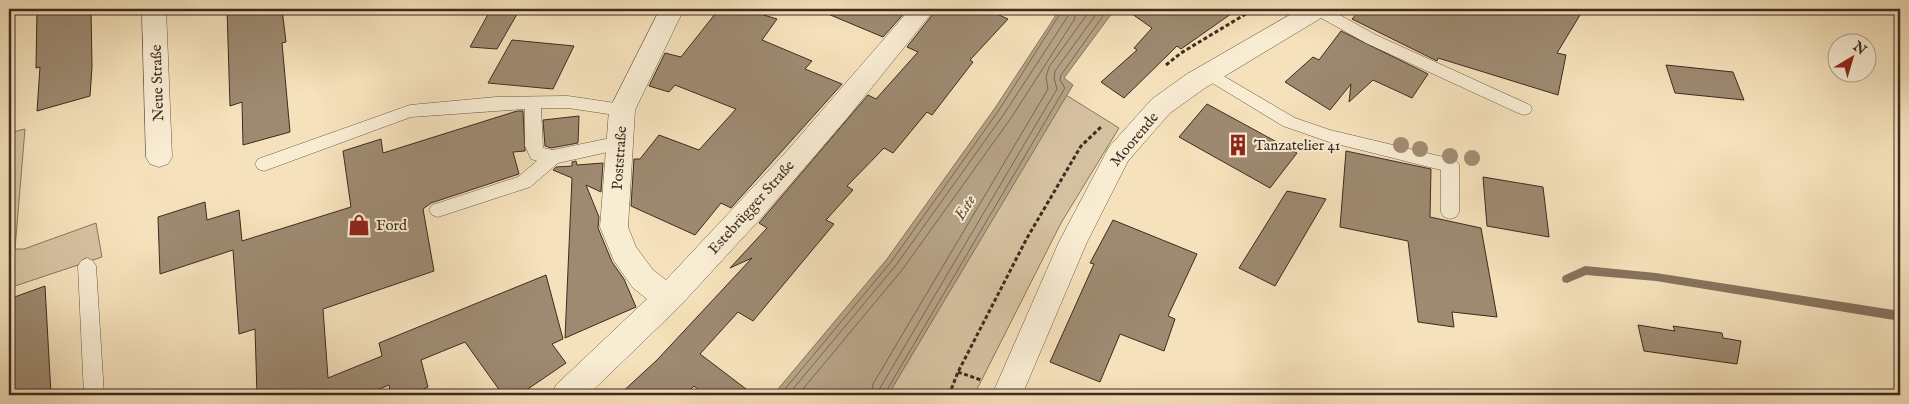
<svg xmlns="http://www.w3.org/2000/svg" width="1909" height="404" font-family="'IM FELL English',serif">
  <rect width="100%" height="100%" fill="#f5e1bb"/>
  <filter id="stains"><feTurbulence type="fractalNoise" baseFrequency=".004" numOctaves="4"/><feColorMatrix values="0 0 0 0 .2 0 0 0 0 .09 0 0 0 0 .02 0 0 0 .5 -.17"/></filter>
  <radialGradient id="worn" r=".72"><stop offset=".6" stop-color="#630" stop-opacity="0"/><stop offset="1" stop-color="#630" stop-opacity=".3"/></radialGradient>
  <path fill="#d6c2a1" stroke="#8a7660" d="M1066,95L1119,128L1061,223L974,395H888Z
    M25,129L15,249H24L96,223L102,257L9,288V133Z"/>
  <path fill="#b6a386" stroke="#86735d" d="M1060,9H1115L1064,78L1073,85L888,395H773L887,259L995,108Z"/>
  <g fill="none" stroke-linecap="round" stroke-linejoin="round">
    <path stroke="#7a6753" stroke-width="1" d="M780,395L891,262L999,110L1063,9
      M788,395L896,265L1004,114L1068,16L1069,9
      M798,395L902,270L1011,118L1074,20L1077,9
      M871,395L873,384L1048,89L1046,77L1049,67L1091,9
      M878,395L880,388L1057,89L1054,78L1055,71L1100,9
      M884,395L1065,88L1060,80L1061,75L1108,9"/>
    <path fill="#86735d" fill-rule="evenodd" d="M1585,266L1656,273L1900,311V321L1656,281L1586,275L1567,283L1563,282L1562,279L1563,276Z"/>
  </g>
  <path fill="#9d8a71" stroke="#3d2b20" d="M37,9H91L92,67L90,96L37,111L40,67L36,68Z
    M227,9H282L286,42L282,43L290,132L243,145L242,102L230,106Z
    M491,9H520L497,49L470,47Z
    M719,9H744L777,19L762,40L812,61L805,69L842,84L731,208L721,203L695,235L631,206L634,159H640L659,135L699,150L736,109L675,85L669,92L649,86L665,53L681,57Z
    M816,9H908L883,37Z
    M937,9H986L1008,19L970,60L973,62L932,115L927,112L893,153L884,148L847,186L853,190L826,220L834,224L753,321L738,312L700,354L754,395H705L694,386L685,395H619L657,360L752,258L730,268L767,228L759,223L868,95L876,99L918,52L907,47Z
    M1125,9H1238L1181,49L1177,46L1124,98L1101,82L1137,50L1134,48L1152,28Z
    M1361,9H1564L1580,15L1557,53L1566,55L1558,95L1438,58L1437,61L1352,19Z
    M1341,31L1428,74L1412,98L1373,80L1349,102L1351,84L1330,110L1285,82L1313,57L1319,60Z
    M512,40L574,46L553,89L488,83Z
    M1666,65L1733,72L1744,100L1675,93Z
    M1207,104L1297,153L1270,188L1179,137Z
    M517,111H523L525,151L513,152L519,174L431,203L423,209L434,271L323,309L328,378L382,356L379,343L546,275L563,339L552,344L566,363L519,395H503L465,342L421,360L428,387L410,395H391L389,385L365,395H257L255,329L239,334L233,250L160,274L158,217L205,202L207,220L239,210L242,241L351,207L343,151L381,139L383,153Z
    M579,116L578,143L551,148L545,146L543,120Z
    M1346,151L1431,169L1430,217L1481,228L1497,317L1452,312L1454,327L1418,322L1408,241L1340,227Z
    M576,161L577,165L603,163L601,192L586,185L599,217L598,228L612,262L624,279L636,307L565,338L572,178L553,170L556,167L572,166V162Z
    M1483,177L1543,187L1549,237L1487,226Z
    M1287,191L1326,199L1275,286L1239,268Z
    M1113,220L1197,254L1168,316L1175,319L1164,351L1120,334L1100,382L1050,362L1094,264L1090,263Z
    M45,286L51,395H9V299Z
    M1638,325L1675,331L1673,326L1722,333L1723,338L1741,341L1737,364L1644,351Z"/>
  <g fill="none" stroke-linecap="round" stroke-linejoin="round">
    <g stroke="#6b5847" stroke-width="1">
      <path id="service" d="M1310,9H1329L1376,35L1530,105L1532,109L1530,113L1524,115L1518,113L1366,43L1312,13Z
        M1210,68L1295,118L1330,130L1456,160L1459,165V212L1456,217L1450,219L1444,217L1441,212V170L1329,142L1283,126L1204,78L1202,74L1204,70Z
        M568,96L622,104L628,106L630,110L628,114L622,116L568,108H541L543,148L553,150L620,136L626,138L628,143L626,148L558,163L530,187L438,217L432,215L429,210L432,205L518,177L537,161L531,159L525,146V109L411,117L264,171L258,169L255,164L258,159L410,105L496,97Z
        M87,258L93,261L96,266L104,395H84L78,266L81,261Z"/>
    </g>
    <g stroke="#6b5847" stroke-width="1">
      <path id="minor" d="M142,9H166L172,157L168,164L159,167L150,164L146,157Z
        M660,9H684L635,110L628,227L636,247L653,270L666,280L786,152L910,9H935L848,117L762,217L679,307L588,395H552L556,385L647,299L633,288L614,261L600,227L609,110Z"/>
    </g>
    <g stroke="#6b5847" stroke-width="1">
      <path id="tertiary" d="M1300,9H1330L1326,15L1205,88L1170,113L1128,161L1087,242L1022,395H992L1059,242L1109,147L1152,99L1187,74Z"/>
    </g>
    <path stroke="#3d2b20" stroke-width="3" stroke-dasharray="4 2.5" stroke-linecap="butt" d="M1166,65L1181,53L1254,9
      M958,372L981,380
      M949,395L958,372L1027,238L1081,146L1102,126"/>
    <use href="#service" fill="#f8ecd3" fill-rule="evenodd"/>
    <use href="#minor" fill="#f8ecd3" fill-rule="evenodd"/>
    <use href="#tertiary" fill="#f8ecd3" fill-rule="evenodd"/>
  </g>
  <g fill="#a18d74">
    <circle cx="1401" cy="145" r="8"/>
    <circle cx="1420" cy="149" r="8"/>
    <circle cx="1450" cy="156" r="8"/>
    <circle cx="1472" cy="158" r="8"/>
  </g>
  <defs>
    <g id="building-bare" transform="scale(1.725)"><path d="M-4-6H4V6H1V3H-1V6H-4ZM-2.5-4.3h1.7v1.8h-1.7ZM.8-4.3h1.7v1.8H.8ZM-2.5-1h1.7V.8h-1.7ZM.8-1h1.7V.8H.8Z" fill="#8f2418" stroke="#f8ecd3" stroke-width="2.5" paint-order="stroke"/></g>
    <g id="shop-bare" transform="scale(1.725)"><path d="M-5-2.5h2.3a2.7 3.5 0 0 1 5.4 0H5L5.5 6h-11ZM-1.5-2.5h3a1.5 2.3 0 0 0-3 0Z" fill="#8f2418" stroke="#f8ecd3" stroke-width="2.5" paint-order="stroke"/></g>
  </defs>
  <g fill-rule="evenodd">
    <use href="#building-bare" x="1238" y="145"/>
    <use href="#shop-bare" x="359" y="225"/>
  </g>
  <g text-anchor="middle" stroke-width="4" stroke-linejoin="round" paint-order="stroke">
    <g font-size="15" fill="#3d2b20" stroke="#f8ecd3">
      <text transform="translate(157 83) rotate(-92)" y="5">Neue Straße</text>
      <text transform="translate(1134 139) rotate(-50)" y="5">Moorende</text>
      <text transform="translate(619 158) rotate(-86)" y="5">Poststraße</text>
      <text transform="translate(751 207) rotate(-48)" y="5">Estebrügger Straße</text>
    </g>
    <g font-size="15" fill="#3d2b20" stroke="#f8ecd3" text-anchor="start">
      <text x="1254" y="150">Tanzatelier 41</text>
      <text x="376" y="230">Ford</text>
    </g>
    <g font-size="16" font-style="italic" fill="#614f3f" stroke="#f8ecd3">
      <text transform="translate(964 207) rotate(-58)" y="6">Este</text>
    </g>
  </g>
  <rect width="1909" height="404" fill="none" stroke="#f5e1bb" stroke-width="30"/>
  <rect x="10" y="10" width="1889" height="384" fill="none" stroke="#3d2b20" stroke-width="2.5"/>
  <rect x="15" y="15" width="1879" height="374" fill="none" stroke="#3d2b20"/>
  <g transform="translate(1852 58) rotate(38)"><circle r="24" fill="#f8ecd3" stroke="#ad9f8b"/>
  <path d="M0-4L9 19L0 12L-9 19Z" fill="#8f2418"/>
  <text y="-8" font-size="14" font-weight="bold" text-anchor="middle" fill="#3d2b20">N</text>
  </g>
  <rect width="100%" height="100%" filter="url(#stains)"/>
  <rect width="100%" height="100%" fill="url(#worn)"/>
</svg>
